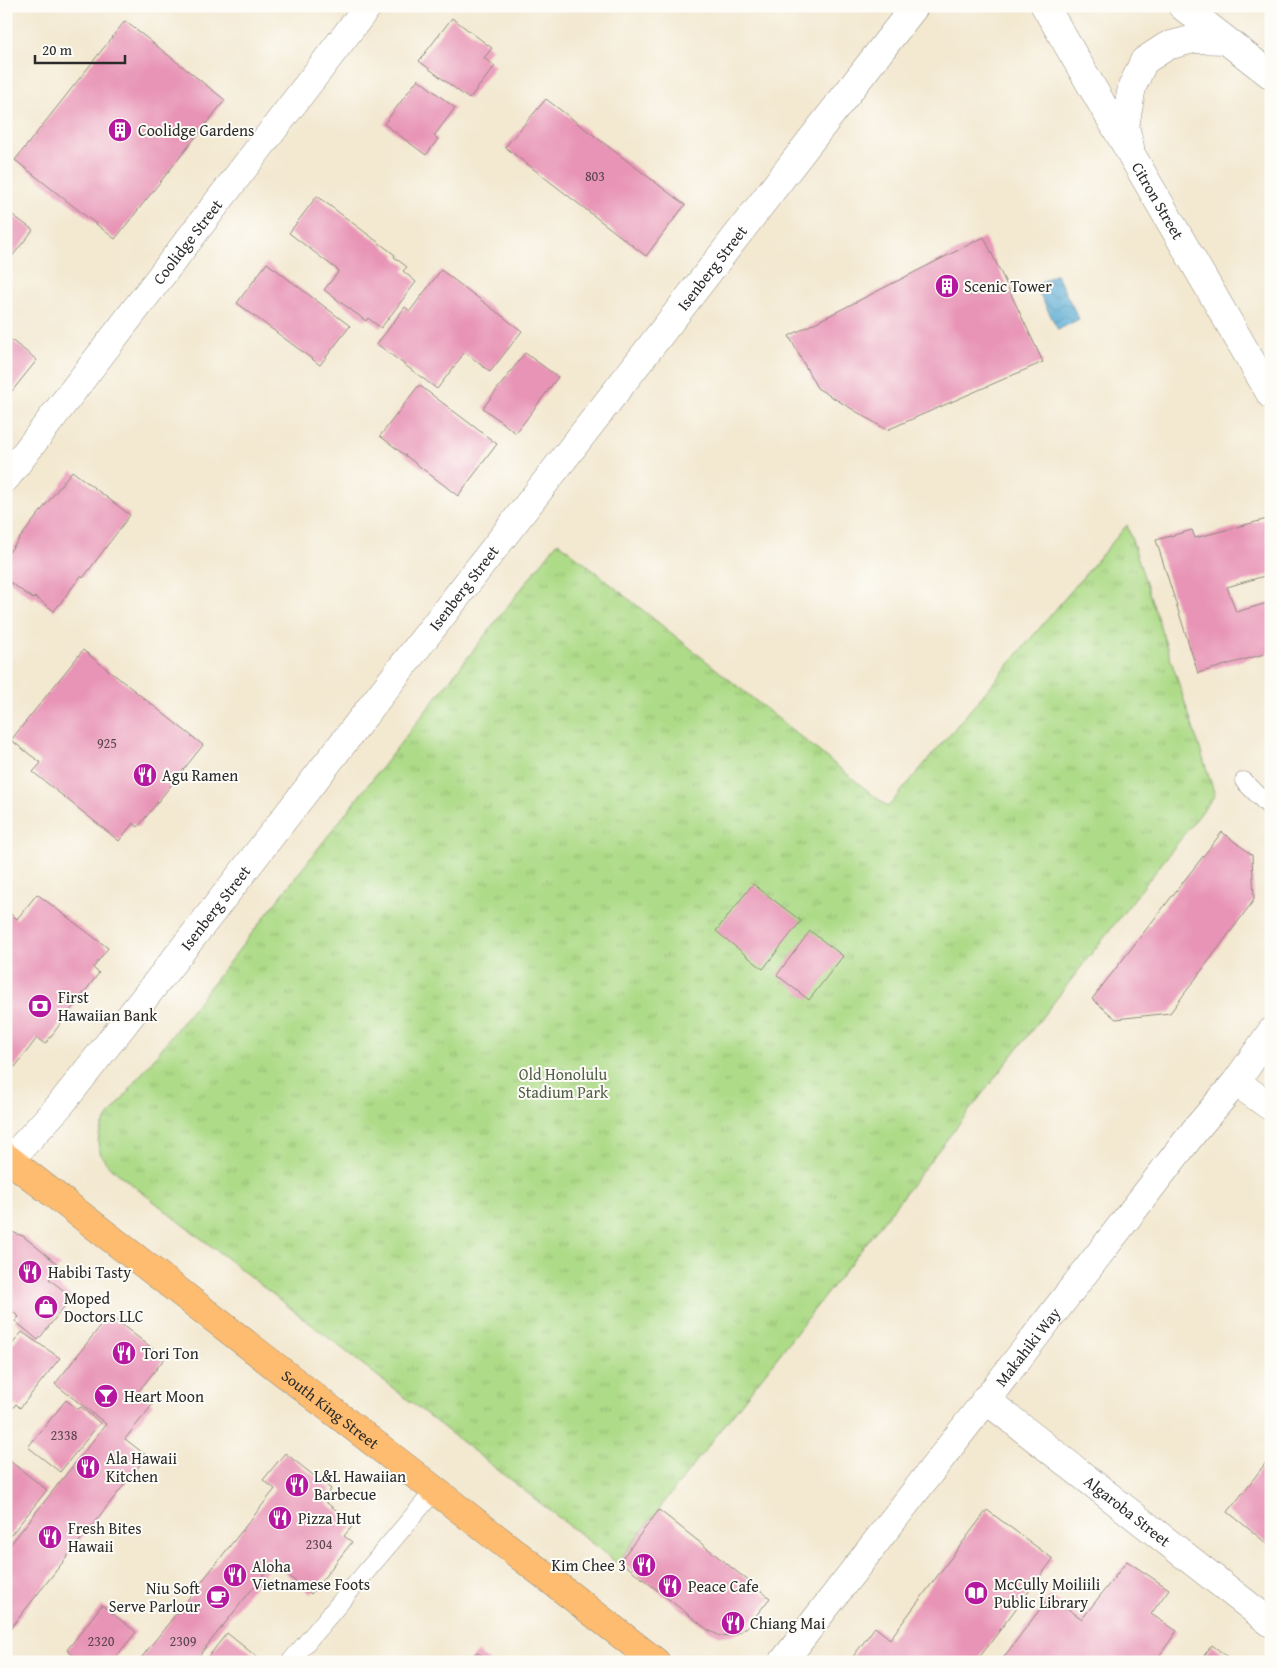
<svg xmlns="http://www.w3.org/2000/svg" width="1277" height="1668" font-family="'Gentium Book Plus',serif">
  <defs>
    <pattern id="grass-tufts" width="24" height="20" patternUnits="userSpaceOnUse" patternTransform="scale(1.25)"><rect width="24" height="20" fill="#aedb88"/><path d="M3 7l-1-3M5 7V3M7 7l1-3M15 17l-1-3M17 17v-4M19 17l1-3" fill="none" stroke="#96bc76"/></pattern>
    <pattern id="water-waves" width="16" height="10" patternUnits="userSpaceOnUse" patternTransform="scale(1.25)"><rect width="16" height="10" fill="#58abd4"/><path d="M0 5q4-4 8 0t8 0" fill="none" stroke="#498bac"/></pattern>
  </defs>
  <rect width="100%" height="100%" fill="#fdfcf7"/>
  <filter id="ink" filterUnits="userSpaceOnUse"><feTurbulence type="fractalNoise" baseFrequency=".02" numOctaves="2"/><feDisplacementMap in="SourceGraphic" scale="10" xChannelSelector="R" yChannelSelector="G"/><feConvolveMatrix kernelMatrix="1 2 1 2 8 2 1 2 1" color-interpolation-filters="sRGB"/></filter>
  <filter id="wash" filterUnits="userSpaceOnUse"><feTurbulence type="fractalNoise" baseFrequency=".0096" numOctaves="4" result="noise"/><feDisplacementMap in="SourceGraphic" scale="20" xChannelSelector="R" yChannelSelector="G"/><feGaussianBlur stdDeviation="1.12" result="paint"/><feColorMatrix in="noise" values="0 0 0 0 0 0 0 0 0 0 0 0 0 0 0 0 0 1.4 0 .05"/><feComposite in="paint" operator="in"/></filter>
  <g filter="url(#wash)">
    <rect width="100%" height="100%" fill="#f3e8d0"/>
    <path fill="url(#grass-tufts)" stroke="#6c835a" d="M1127,525L1215,795L617,1563L111,1168C94,1151 95,1136 108,1117L558,542L888,807Z"/>
    <path fill="url(#water-waves)" stroke="#426b80" d="M1056,274L1079,319L1058,330L1035,285Z"/>
    <g id="blocks">
      <path fill="#e894b6" d="M452,18L492,48L484,58L495,66L469,99L419,61Z
        M125,21L225,100L115,239L15,160Z
        M418,79L455,108L434,136L438,139L426,155L384,124Z
        M546,99L685,205L646,256L505,147Z
        M317,196L395,255L394,257L407,267L403,271L416,282L381,328L368,318L366,321L324,290L339,271L289,233Z
        M6,210L33,230L6,264Z
        M984,237L1043,362L887,430L817,388L789,336Z
        M267,263L350,326L320,365L237,303Z
        M441,270L522,331L490,372L465,352L437,389L377,344L405,307L410,311Z
        M6,336L37,360L8,396L6,395Z
        M525,353L558,377L516,433L483,408Z
        M419,385L497,444L458,496L380,436Z
        M72,471L130,515L83,578L81,576L54,611L35,597L33,599L6,579V556Z
        M1271,518V574L1227,587L1236,612L1271,602V652L1198,673L1156,540L1192,530L1195,538Z
        M83,650L203,745L138,827L133,823L119,841L33,772L41,763L11,740Z
        M1222,832L1252,855L1254,900L1170,1013L1116,1019L1092,999Z
        M753,884L801,921L763,969L716,931Z
        M37,894L108,948L93,968L99,973L45,1044L37,1038L15,1067L6,1060V911L17,919Z
        M810,931L843,956L809,1000L777,975Z
        M6,1230L23,1236L60,1266L49,1279L72,1297L38,1340L15,1321L19,1317L6,1306Z
        M109,1315L165,1358L138,1392L153,1404L125,1439L147,1456L6,1634V1550L106,1424L55,1384Z
        M22,1332L60,1358L20,1408L16,1404L13,1408L6,1403V1352Z
        M66,1400L78,1409L81,1407L100,1423L60,1472L28,1447Z
        M285,1453L331,1489L323,1500L354,1524L344,1536L352,1542L311,1594L273,1563L194,1662H138L275,1489L263,1480Z
        M1271,1456V1547L1228,1512Z
        M6,1458L47,1490L6,1541Z
        M659,1510L770,1598L747,1627L740,1632L731,1635L720,1636L708,1630L620,1561Z
        M987,1510L1053,1559L976,1662H849L875,1627L890,1639Z
        M1127,1561L1169,1589L1151,1614L1177,1631L1155,1662H1000L1050,1596L1082,1619Z
        M102,1605L136,1632L112,1662H81L67,1650Z
        M227,1633L263,1662H204Z
        M1212,1645L1234,1662H1199Z
        M477,1652L490,1662H469Z"/>
    </g>
  </g>
  <g filter="url(#ink)">
    <use href="#blocks" fill-opacity="0" stroke="#8f8a7e" stroke-width="1"/>
    <g fill="none" stroke-linecap="round" stroke-linejoin="round">
      <g stroke="#8f8a7e" stroke-width="19">
        <path id="service" d="M1244,781L1271,808
          M290,1662L435,1490"/>
      </g>
      <g stroke="#8f8a7e" stroke-width="29">
        <g id="minor">
          <path d="M1182,6L1271,75"/>
          <path id="s1" d="M6,478L368,6"/>
          <path d="M1236,1082L1271,1107"/>
          <path id="s2" d="M985,1399L1271,1623"/>
          <path id="s3" d="M783,1662L1196,1129L1236,1082L1271,1032"/>
        </g>
      </g>
      <g stroke="#8f8a7e" stroke-width="29">
        <g id="tertiary">
          <path id="s4" d="M1045,6L1271,395"/>
          <path d="M1130,147L1125,126L1132,87L1144,61L1167,46L1194,39L1225,40"/>
          <path id="s5" d="M6,1164L61,1104L208,917L915,6"/>
        </g>
      </g>
      <g stroke="#8f8a7e" stroke-width="29">
        <g id="primary">
          <path id="s6" d="M6,1157L656,1662"/>
        </g>
      </g>
      <use href="#service" stroke="#fff" stroke-width="18"/>
      <use href="#minor" stroke="#fff" stroke-width="28"/>
      <use href="#tertiary" stroke="#fff" stroke-width="28"/>
      <use href="#primary" stroke="#fdbc6f" stroke-width="28"/>
    </g>
  </g>
  <defs>
    <g id="building-disc" transform="scale(1.25)"><circle r="9.5" fill="#b5179e" stroke="#fdfcf7"/><path d="M-4-6H4V6H1V3H-1V6H-4ZM-2.5-4.3h1.7v1.8h-1.7ZM.8-4.3h1.7v1.8H.8ZM-2.5-1h1.7V.8h-1.7ZM.8-1h1.7V.8H.8Z" fill="#fff"/></g>
    <g id="restaurant-disc" transform="scale(1.25)"><circle r="9.5" fill="#b5179e" stroke="#fdfcf7"/><path d="M-5-6h1v4h1v-4h1v4h1v-4h1v5L-1.5 .5V6h-2V.5L-5-1ZM5-6V6H3V1.5H1.5Q1.5-4 5-6Z" fill="#fff"/></g>
    <g id="bank-disc" transform="scale(1.25)"><circle r="9.5" fill="#b5179e" stroke="#fdfcf7"/><path d="M-6-4H6V4H-6ZM0-2.3a2.3 2.3 0 1 0 0 4.6a2.3 2.3 0 1 0 0-4.6Z" fill="#fff"/></g>
    <g id="shop-disc" transform="scale(1.25)"><circle r="9.5" fill="#b5179e" stroke="#fdfcf7"/><path d="M-5-2.5h2.3a2.7 3.5 0 0 1 5.4 0H5L5.5 6h-11ZM-1.5-2.5h3a1.5 2.3 0 0 0-3 0Z" fill="#fff"/></g>
    <g id="bar-disc" transform="scale(1.25)"><circle r="9.5" fill="#b5179e" stroke="#fdfcf7"/><path d="M-6-5H6L.8 .8V4.5H3.5V6h-7V4.5H-.8V.8Z" fill="#fff"/></g>
    <g id="library-disc" transform="scale(1.25)"><circle r="9.5" fill="#b5179e" stroke="#fdfcf7"/><path d="M-6-4Q-3-5.5-.7-3.5V5Q-3 3-6 4ZM6-4Q3-5.5 .7-3.5V5Q3 3 6 4Z" fill="#fff"/></g>
    <g id="cafe-disc" transform="scale(1.25)"><circle r="9.5" fill="#b5179e" stroke="#fdfcf7"/><path d="M-5.5-4.5H6V0H3Q3 3.5 0 3.5H-2.5Q-5.5 3.5-5.5 0ZM3-3.2v2h1.7v-2ZM-6 4.5H4V6H-6Z" fill="#fff"/></g>
  </defs>
  <g fill-rule="evenodd">
    <use href="#building-disc" x="120" y="130"/>
    <use href="#building-disc" x="947" y="286"/>
    <use href="#restaurant-disc" x="145" y="775"/>
    <use href="#bank-disc" x="40" y="1006"/>
    <use href="#restaurant-disc" x="30" y="1272"/>
    <use href="#shop-disc" x="46" y="1307"/>
    <use href="#restaurant-disc" x="124" y="1353"/>
    <use href="#bar-disc" x="106" y="1396"/>
    <use href="#restaurant-disc" x="88" y="1467"/>
    <use href="#restaurant-disc" x="297" y="1485"/>
    <use href="#restaurant-disc" x="280" y="1518"/>
    <use href="#restaurant-disc" x="50" y="1537"/>
    <use href="#restaurant-disc" x="644" y="1565"/>
    <use href="#restaurant-disc" x="235" y="1575"/>
    <use href="#restaurant-disc" x="670" y="1586"/>
    <use href="#library-disc" x="976" y="1593"/>
    <use href="#cafe-disc" x="218" y="1597"/>
    <use href="#restaurant-disc" x="733" y="1623"/>
  </g>
  <g text-anchor="middle" stroke-width="4" stroke-linejoin="round" paint-order="stroke">
    <g font-size="14" fill="#5a454e">
      <text x="595" y="181">803</text>
      <text x="107" y="748">925</text>
      <text x="64" y="1440">2338</text>
      <text x="319" y="1549">2304</text>
      <text x="101" y="1646">2320</text>
      <text x="183" y="1646">2309</text>
    </g>
    <g font-size="16" fill="#2b2b2b" stroke="#fdfcf7" text-anchor="start">
      <text x="138" y="136">Coolidge Gardens</text>
      <text x="964" y="292">Scenic Tower</text>
      <text x="162" y="781">Agu Ramen</text>
      <text x="58" y="1003">First<tspan x="58" dy="18">Hawaiian Bank</tspan></text>
      <text x="48" y="1278">Habibi Tasty</text>
      <text x="64" y="1304">Moped<tspan x="64" dy="18">Doctors LLC</tspan></text>
      <text x="142" y="1359">Tori Ton</text>
      <text x="124" y="1402">Heart Moon</text>
      <text x="106" y="1464">Ala Hawaii<tspan x="106" dy="18">Kitchen</tspan></text>
      <text x="314" y="1482">L&amp;L Hawaiian<tspan x="314" dy="18">Barbecue</tspan></text>
      <text x="298" y="1524">Pizza Hut</text>
      <text x="68" y="1534">Fresh Bites<tspan x="68" dy="18">Hawaii</tspan></text>
      <text x="626" y="1571" text-anchor="end">Kim Chee 3</text>
      <text x="252" y="1572">Aloha<tspan x="252" dy="18">Vietnamese Foots</tspan></text>
      <text x="994" y="1590">McCully Moiliili<tspan x="994" dy="18">Public Library</tspan></text>
      <text x="688" y="1592">Peace Cafe</text>
      <text x="200" y="1594" text-anchor="end">Niu Soft<tspan x="200" dy="18">Serve Parlour</tspan></text>
      <text x="750" y="1629">Chiang Mai</text>
    </g>
    <g font-size="16" fill="#2b2b2b" stroke="#fdfcf7">
      <text dy="6" stroke="none"><textPath href="#s4" startOffset="225">Citron Street</textPath></text>
      <text dy="6" stroke="none"><textPath href="#s1" startOffset="298">Coolidge Street</textPath></text>
      <text dy="6" stroke="none"><textPath href="#s5" startOffset="1141">Isenberg Street</textPath></text>
      <text dy="6" stroke="none"><textPath href="#s5" startOffset="736">Isenberg Street</textPath></text>
      <text dy="6" stroke="none"><textPath href="#s5" startOffset="331">Isenberg Street</textPath></text>
      <text dy="6" stroke="none"><textPath href="#s3" startOffset="399">Makahiki Way</textPath></text>
      <text dy="6" stroke="none"><textPath href="#s6" startOffset="411">South King Street</textPath></text>
      <text dy="6" stroke="none"><textPath href="#s2" startOffset="181">Algaroba Street</textPath></text>
    </g>
    <g font-size="16" fill="#526047" stroke="#fdfcf7">
      <text x="563" y="1080">Old Honolulu<tspan x="563" dy="18">Stadium Park</tspan></text>
    </g>
  </g>
  <rect width="1277" height="1668" fill="none" stroke="#fdfcf7" stroke-width="25"/>
  <path d="M35 55v8h90v-8" fill="none" stroke="#2b2b2b" stroke-width="2.5"/>
  <text x="42" y="55" font-size="15" fill="#2b2b2b" stroke="#fdfcf7" stroke-width="4" paint-order="stroke">20 m</text>
</svg>
